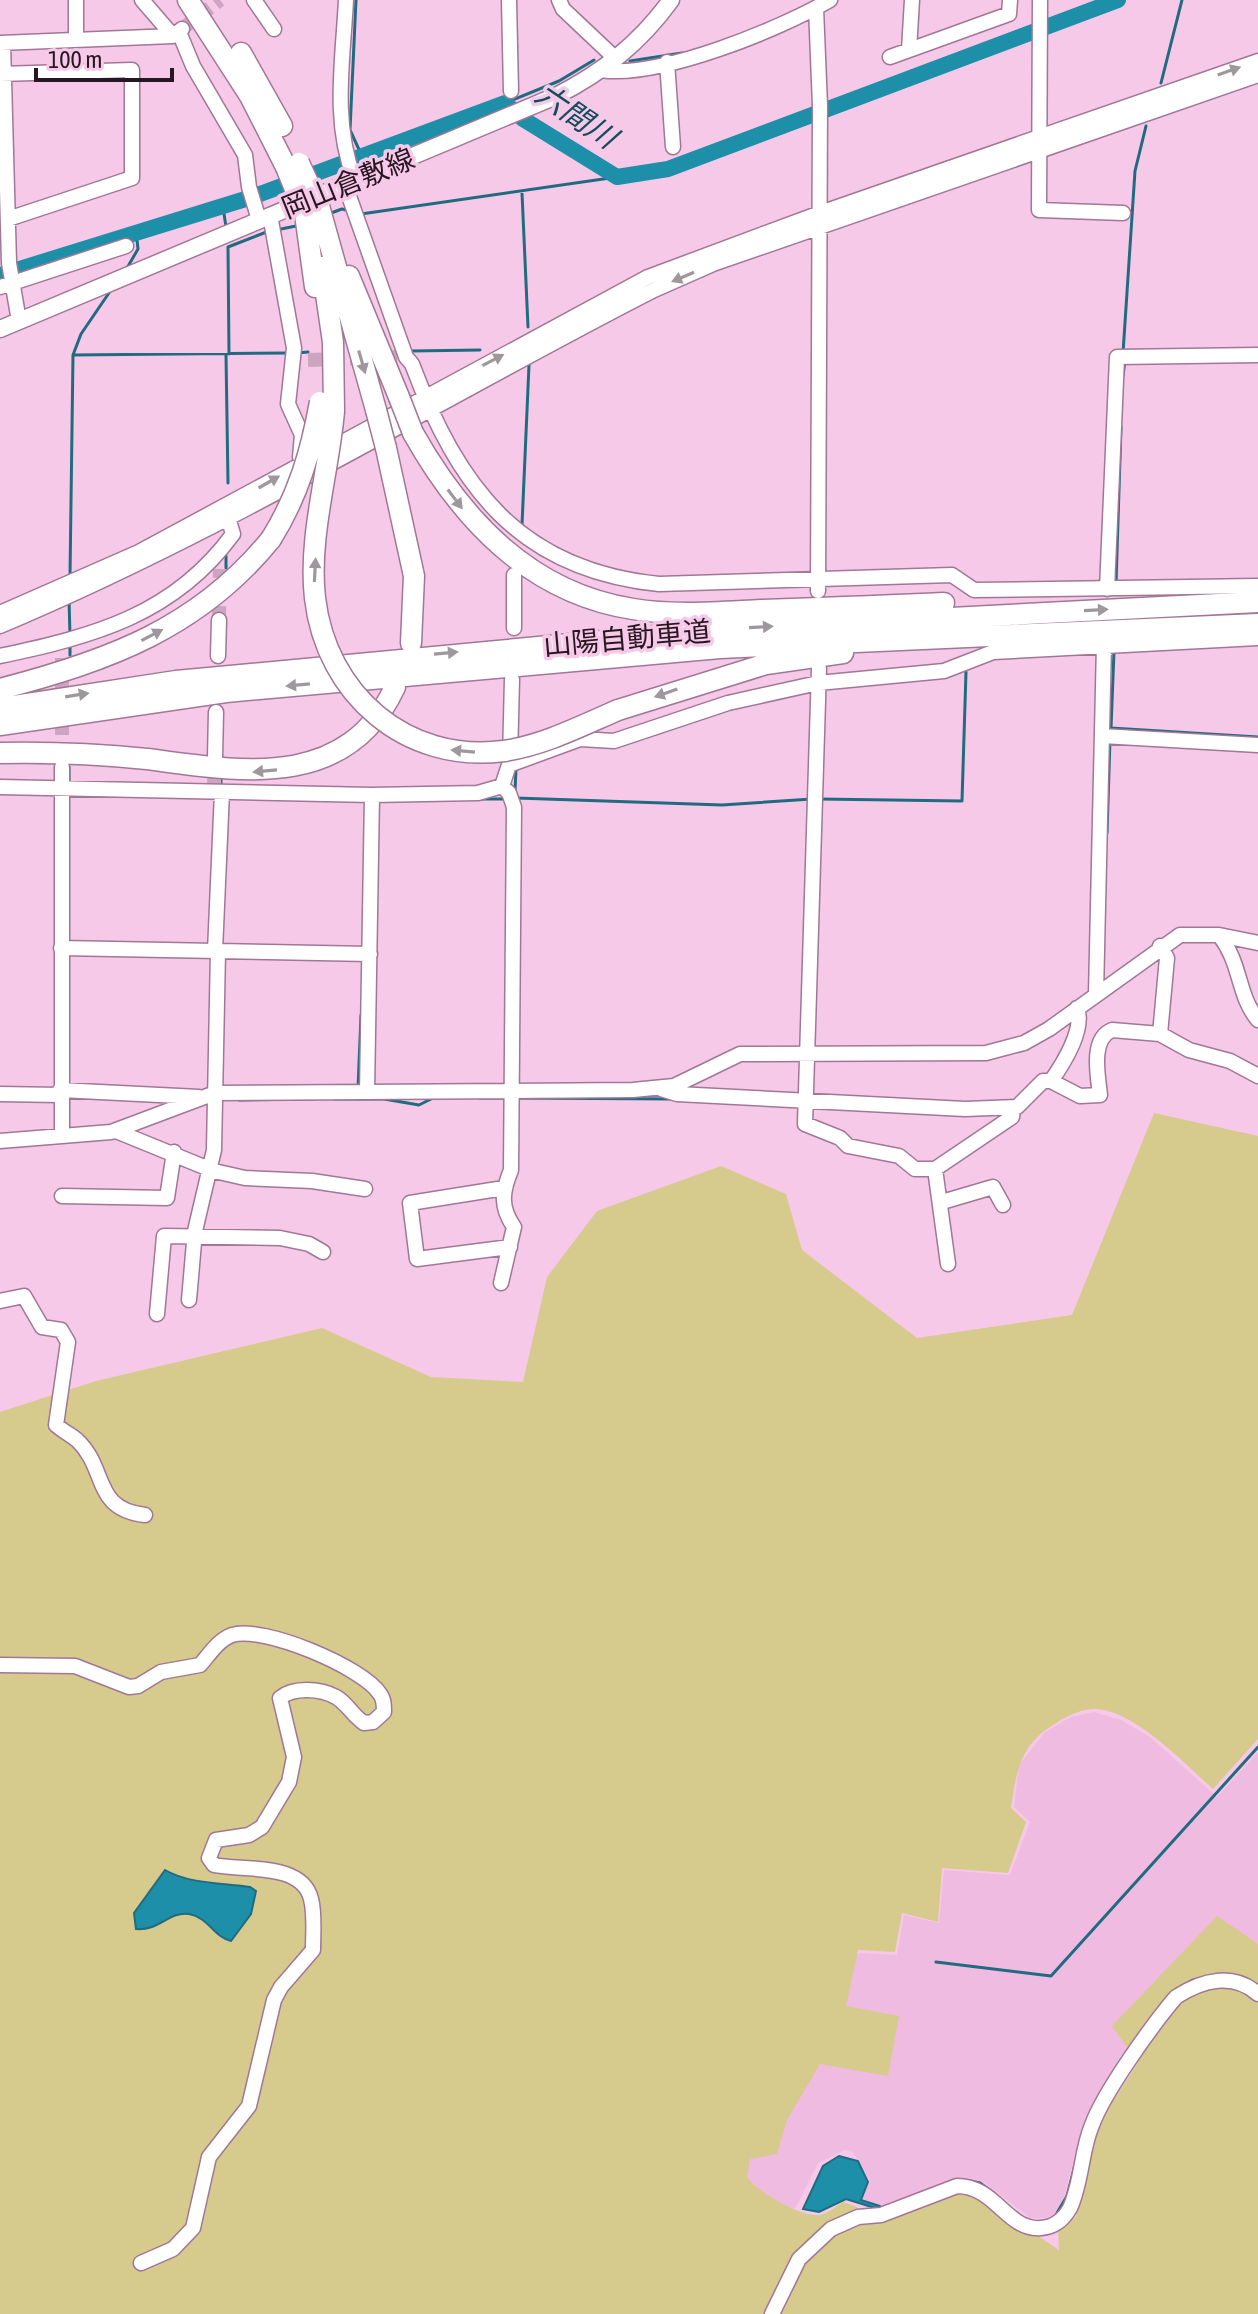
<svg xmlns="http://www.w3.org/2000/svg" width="1258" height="2314" font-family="'Asap Condensed','Noto Sans JP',sans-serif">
  <rect width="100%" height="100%" fill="#f7c9e9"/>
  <path fill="#efbbe0" d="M1094,1712L1121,1720L1150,1737L1217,1797L1258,1752V1985L1152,2015L1085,2117L1064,2197L1055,2214L1047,2218H1030L985,2183L959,2178L876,2207L862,2200L870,2182L860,2162L852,2152L845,2150L818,2163L796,2207L783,2216L747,2206L738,2151L838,1958L862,1953L897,1955L904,1915L939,1923L944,1870L1010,1875L1030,1822L1014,1807L1019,1765L1045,1732L1071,1717Z"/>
  <path fill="#d7ca8d" d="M1154,1113L1258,1136V1739L1213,1789C1186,1765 1131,1706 1092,1709C1078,1710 1065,1717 1053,1725C1020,1745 1016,1773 1011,1808L1026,1822L1008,1873L942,1868L938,1922L902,1913L895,1952L858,1950L846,2006L899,2016L888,2076L820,2064L787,2120L777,2154L750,2159L747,2177C757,2191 801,2218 820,2215C827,2214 837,2206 843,2202L857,2207L867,2225L963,2193L986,2203L1018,2232L1038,2236L1059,2250L1058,2228L1076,2217L1100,2121L1138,2063L1112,2026L1217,1916L1258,1944V2314H0V1412L96,1381L322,1328L431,1377L523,1382L547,1277L597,1211L721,1166L786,1194L802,1250L917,1338L1072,1315Z"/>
  <path fill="#1e8fa8" stroke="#216b80" stroke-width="2" d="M165,1870C189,1884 223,1883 250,1887L256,1891L251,1914L231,1941C215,1938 208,1917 189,1914C169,1911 160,1931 136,1929L134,1913Z
    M839,2156L858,2161L868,2182L861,2200L880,2206L881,2210L846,2199L819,2212L803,2209L823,2166Z"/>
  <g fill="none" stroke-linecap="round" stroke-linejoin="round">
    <path stroke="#216b80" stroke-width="3" d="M356,0L350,130L362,156
      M630,61L682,53
      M1161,83L1182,0
      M505,103L559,81L594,60
      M522,193L528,327
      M223,207L226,227
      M331,213L342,209L350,211
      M361,214L617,177
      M276,230L296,226
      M127,268L138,249L136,231
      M411,351L480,350
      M297,353L308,352
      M1123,353L1135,171L1146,126
      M229,354L228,247L269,231
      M73,355L289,353
      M226,355L228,483
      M1123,376L1125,360
      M522,525L529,365
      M226,568V556
      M70,576L73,355L81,334L111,290
      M1116,584L1121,427
      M69,599L70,636
      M70,643V655
      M1114,651L1111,728L1258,737
      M69,783V767
      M221,785V780
      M515,791L516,769
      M516,798L722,805L812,799
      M480,799H504
      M819,799L962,801L966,672
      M1107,833L1110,740
      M358,1088L361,1015
      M480,1098H509
      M516,1098L673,1099
      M335,1099H384L419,1105L433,1098
      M239,1100L315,1099
      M936,1962L1051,1976L1258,1747
      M1179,1988L1193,1980
      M970,2181L980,2183L994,2193
      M1057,2213L1067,2196L1075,2165"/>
    <path stroke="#1e8fa8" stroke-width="16" d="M0,275L252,197L505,103L523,119L617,177L668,169L1118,0"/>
    <path stroke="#cda5c1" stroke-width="14" stroke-dasharray="14 7" stroke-linecap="butt" d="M182,29L220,0
      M308,360L397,357
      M219,620L220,569
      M62,658V762
      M214,785L215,758"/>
    <g stroke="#a17795" stroke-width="17">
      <path id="minor" d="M142,0L173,36
        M254,0L274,29
        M346,0C343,60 332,121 354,178
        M509,0L511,91
        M559,0L563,9L616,59
        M1040,0L1039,210L1123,213
        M816,8L820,106L818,591
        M179,32L193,66L245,155L249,187L259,220
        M76,40V0
        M0,43L173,36L182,29
        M3,43L9,263L19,321
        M909,50L912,0
        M890,57L1009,14L1010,0
        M667,62L673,147
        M601,70C659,79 780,29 830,0
        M0,74L132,70V178L8,219
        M344,182L406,357L412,364C458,487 519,570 659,584L952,575L974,590L1258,586
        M270,215L294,348L288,404L302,435L300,457
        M0,287L126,246
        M1107,589L1117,357L1258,355
        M0,613L139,552L648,277L820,213L1258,61
        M0,626C226,531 435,402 654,290L713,264L1258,75
        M514,628V575
        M0,656C94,636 174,615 233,534L226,511
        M218,656L219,620
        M819,668L805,1124L840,1138L848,1146L899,1156L915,1169H935L1012,1117L1013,1108
        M1102,736L1258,745
        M215,758L216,712
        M510,759L512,679
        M0,787L372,795L478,793L502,786L509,765L580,739L614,741L728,703L818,683L944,671L993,652L1258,638
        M1219,935C1242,964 1237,995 1258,1020
        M61,948L370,954
        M215,951L222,792
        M1096,994L1104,644
        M1160,1034L1167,958L1160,946
        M1051,1081L1080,1096L1100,1095C1098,1076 1090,1039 1112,1030L1160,1034L1189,1050L1230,1061L1258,1076
        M661,1089L677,1094L965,1109L1017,1107L1043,1081H1051C1063,1064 1085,1029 1077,1008
        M60,1090L199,1097
        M367,1092L372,795
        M0,1094L59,1095
        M116,1131L214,1171L245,1178L312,1181L365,1189
        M62,1136V767
        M0,1141L111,1132L215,1093L633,1090L674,1086L740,1054L986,1053L1024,1043L1049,1029L1180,935H1219L1258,943
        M935,1169L948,1264
        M504,1188L410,1203L417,1259L510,1247
        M62,1196L167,1198L174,1152
        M942,1202L993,1187L1003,1205
        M501,1283L514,1227C500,1207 502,1192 511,1170L514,807L509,793L502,786
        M189,1300L195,1231L214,1150L218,951
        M0,1301L24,1296L42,1327L61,1330L68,1342L56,1425C63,1431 71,1435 77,1440C108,1469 92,1509 145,1515
        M157,1314L164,1236L280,1238L309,1244L323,1252
        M0,1665L75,1666L129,1687L138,1686L161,1672L200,1665C209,1655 218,1640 232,1635C262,1625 363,1667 380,1694C384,1699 384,1706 384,1712L373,1722L364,1723C353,1716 347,1703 336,1697C320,1688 293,1687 280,1698L294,1757L289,1782L262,1827L249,1835L216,1840L209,1858L214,1865C243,1871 302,1862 311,1899C315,1914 313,1934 313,1950L281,1987L274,2000L249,2106L209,2157L193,2228L173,2249L141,2263
        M772,2314L799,2259L831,2229L858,2217L881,2215L957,2186C996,2186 1007,2231 1041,2228C1054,2227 1064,2219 1070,2208C1082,2182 1081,2151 1092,2125C1104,2092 1153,2024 1176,1997C1202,1980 1233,1972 1258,1994"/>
    </g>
    <g stroke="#a17795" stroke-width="19">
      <path id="major" d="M0,329L556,96C603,72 640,43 671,0"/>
    </g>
    <g stroke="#a17795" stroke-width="23">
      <path id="highway" d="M188,0L250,96L286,167
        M241,53L282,126
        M319,206L376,410
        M305,214L315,287
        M322,267L333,342L334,411
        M349,276L399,397
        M413,433C462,520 530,593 633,609C675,616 719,612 761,610C822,608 883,606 944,603
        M386,448L414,576L411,643
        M0,689C108,661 199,628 271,539
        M0,708L176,681L720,630L1258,602
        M618,710L766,664L843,653
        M0,725L226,692L720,648L1258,624
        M0,753C49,752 98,754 147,759C238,771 346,792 395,687"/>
    </g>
    <use href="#minor" stroke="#fff" stroke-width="14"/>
    <use href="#major" stroke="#fff" stroke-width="16"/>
    <use href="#highway" stroke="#fff" stroke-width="20"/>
    <g stroke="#a17795" stroke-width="23" stroke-linecap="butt">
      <path id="highway-bridge" d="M299,163L319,206
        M286,167L305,214
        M399,397L413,433
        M376,410L386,448
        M334,411C329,471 308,537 315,598C326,694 406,764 504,751C544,745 581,726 618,710
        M271,539C298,496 311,452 320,402"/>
    </g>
    <use href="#highway-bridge" stroke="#fff" stroke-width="20"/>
  </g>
  <defs><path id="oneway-solid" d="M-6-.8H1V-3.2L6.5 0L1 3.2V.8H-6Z" transform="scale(2)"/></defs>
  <g fill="#9e979c">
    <use href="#oneway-solid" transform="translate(1229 71) rotate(-19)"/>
    <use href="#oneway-solid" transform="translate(683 277) rotate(157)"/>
    <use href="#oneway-solid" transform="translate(493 360) rotate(-28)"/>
    <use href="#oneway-solid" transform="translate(362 362) rotate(74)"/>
    <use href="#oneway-solid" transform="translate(269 482) rotate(-30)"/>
    <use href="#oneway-solid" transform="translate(455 499) rotate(53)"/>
    <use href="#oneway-solid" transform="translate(315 570) rotate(-87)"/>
    <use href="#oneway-solid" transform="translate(1096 610) rotate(-3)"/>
    <use href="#oneway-solid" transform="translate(761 627) rotate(-3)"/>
    <use href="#oneway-solid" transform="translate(152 635) rotate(-28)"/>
    <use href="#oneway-solid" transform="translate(446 653) rotate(-5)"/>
    <use href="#oneway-solid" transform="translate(298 685) rotate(175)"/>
    <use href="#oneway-solid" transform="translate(666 693) rotate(161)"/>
    <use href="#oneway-solid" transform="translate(77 695) rotate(-9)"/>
    <use href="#oneway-solid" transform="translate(463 751) rotate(-175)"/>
    <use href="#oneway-solid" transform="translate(265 771) rotate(175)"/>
  </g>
  <g text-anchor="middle" stroke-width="7" stroke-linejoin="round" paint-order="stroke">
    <g font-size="28" fill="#271722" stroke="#f7c9e9">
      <text transform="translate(348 183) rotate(-22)" y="10">岡山倉敷線</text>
      <text transform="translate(627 638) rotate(-5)" y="10">山陽自動車道</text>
    </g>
    <g font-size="30" font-style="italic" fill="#124d5b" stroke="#f7c9e9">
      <text transform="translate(576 116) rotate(34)" y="10">六間川</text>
    </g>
  </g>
  <path d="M36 68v12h136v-12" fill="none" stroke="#271722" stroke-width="4"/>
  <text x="48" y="68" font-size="24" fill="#271722" stroke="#f7c9e9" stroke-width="6" paint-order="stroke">100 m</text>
</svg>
